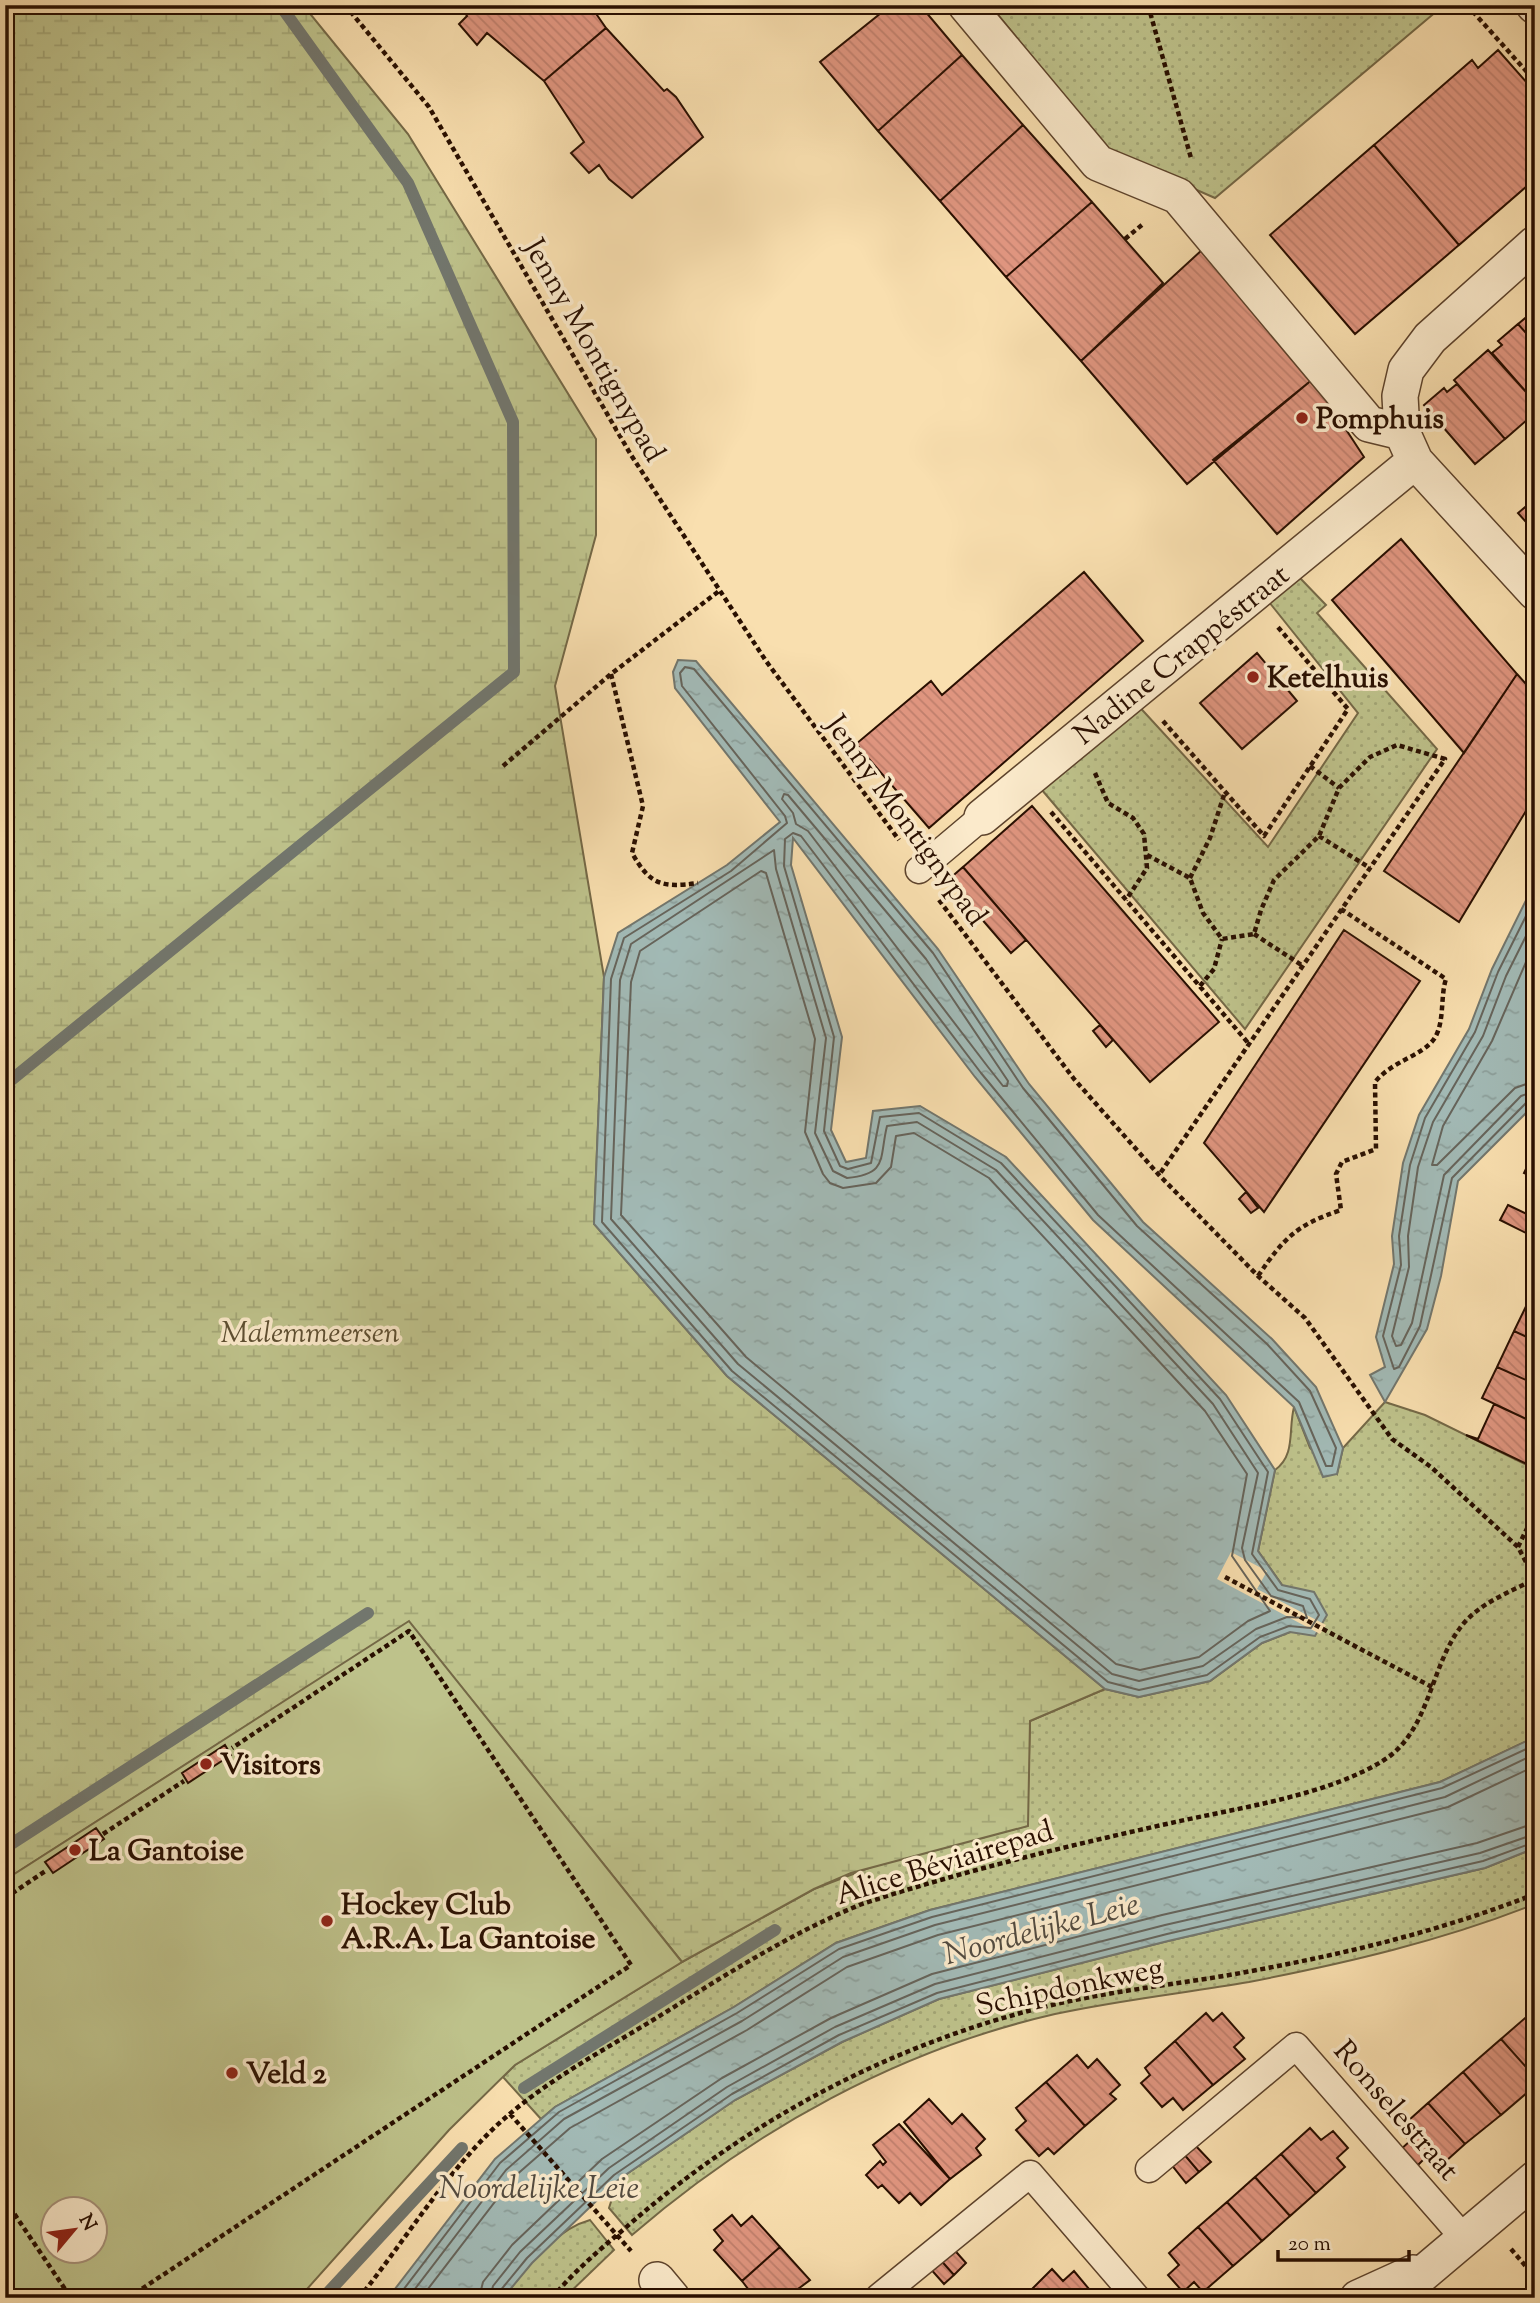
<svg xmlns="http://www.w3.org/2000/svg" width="1540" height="2303" font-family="'Sorts Mill Goudy',serif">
  <defs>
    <pattern id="grass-dots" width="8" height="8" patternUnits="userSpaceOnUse" patternTransform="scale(1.75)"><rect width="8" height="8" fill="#bec28b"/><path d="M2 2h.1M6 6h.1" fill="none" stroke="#a3a676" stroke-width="1.8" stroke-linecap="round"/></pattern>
    <pattern id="wetland-marsh" width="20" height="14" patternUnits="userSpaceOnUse" patternTransform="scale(1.75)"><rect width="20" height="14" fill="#bec28b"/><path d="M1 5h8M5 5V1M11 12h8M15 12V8" fill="none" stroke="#a3a676"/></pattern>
    <pattern id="water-ripples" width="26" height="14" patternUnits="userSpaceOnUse" patternTransform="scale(1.75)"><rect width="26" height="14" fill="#a2bab6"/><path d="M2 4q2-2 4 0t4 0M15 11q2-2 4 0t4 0" fill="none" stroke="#8c9f9b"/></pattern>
    <pattern id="building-back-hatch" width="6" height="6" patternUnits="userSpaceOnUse" patternTransform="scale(1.75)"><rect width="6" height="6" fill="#df957f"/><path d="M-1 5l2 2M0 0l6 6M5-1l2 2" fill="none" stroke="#bf7f6c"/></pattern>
  </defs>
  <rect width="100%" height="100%" fill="#f9dfaf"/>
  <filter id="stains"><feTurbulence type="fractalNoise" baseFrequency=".00286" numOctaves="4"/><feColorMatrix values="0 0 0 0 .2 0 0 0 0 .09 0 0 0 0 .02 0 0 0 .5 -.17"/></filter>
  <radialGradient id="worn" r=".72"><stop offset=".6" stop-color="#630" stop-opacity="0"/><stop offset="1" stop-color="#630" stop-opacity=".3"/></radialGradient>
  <path fill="url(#grass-dots)" stroke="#746846" stroke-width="2" d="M990,5H1444L1215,198L1110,152Z
    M1300,578L1326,605L1317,613L1437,749L1245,1029L1036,783L1134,701L1268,847L1358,713L1269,602Z
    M1385,1402L1425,1415L1535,1469V1737L1440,1782L930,1910L836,1943L734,2007L555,2107L541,2119L503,2077L515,2065L682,1962L814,1889L887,1861L1027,1826L1030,1721L1105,1689L1139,1697L1210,1681L1262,1643L1290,1632L1282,1585L1258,1551L1275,1470C1296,1455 1288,1430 1294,1407L1310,1448L1337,1474L1343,1448Z
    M1535,1848V1904C1442,1941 1346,1963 1249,1982C1185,1993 1119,2000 1055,2014C898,2050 754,2130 632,2235L609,2208L618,2180L735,2100L842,2042L939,1999L1168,1941L1485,1868Z
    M590,2220L614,2250L564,2298H503C527,2268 553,2230 590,2220Z"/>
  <path fill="url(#wetland-marsh)" stroke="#746846" stroke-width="2" d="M5,5H303L408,134L596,439V535L555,686L604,977L594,1224L727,1376L1105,1689L1030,1721L1028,1826L851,1873L814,1889L682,1962L409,1622L5,1880Z"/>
  <path fill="#bec28b" stroke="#746846" stroke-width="2" fill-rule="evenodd" d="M409,1621L682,1962L515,2065L449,2130L299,2298H5V1880ZM52,2208H94V2250H52Z"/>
  <path fill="url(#water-ripples)" stroke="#72766d" stroke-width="2" d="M678,660L696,661L938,949L1029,1084L1143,1222L1272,1339L1316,1387L1343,1448L1337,1474L1323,1477L1294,1407L1093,1220L975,1077L793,838L791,865L842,1037L831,1130L846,1162L866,1158L873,1111L920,1106L1006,1157L1226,1395L1275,1470L1258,1551L1282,1585L1314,1592L1327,1615L1315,1636L1290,1632L1262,1643L1210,1681L1139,1697L1105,1689L727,1376L594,1224L604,977L618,933L727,865L780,822L675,688L673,672Z
    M1535,882V1104L1458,1181L1441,1276L1427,1329L1385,1402L1370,1375L1385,1367L1376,1337L1394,1264L1392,1236L1403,1163L1419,1115L1469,1029L1492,969Z
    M1535,1737V1848L1485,1868L1168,1941L939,1999L842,2042L735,2100L618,2180L532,2263L503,2298H388L495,2159L555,2107L734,2007L836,1943L930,1910L1440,1782Z"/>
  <path fill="#f9dfaf" d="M1231,1552L1267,1571L1257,1589L1326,1625L1320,1634L1217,1579Z"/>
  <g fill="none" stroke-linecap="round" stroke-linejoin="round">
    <path stroke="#66645b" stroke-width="2" d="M685,667L694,669L933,953L1023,1088L1137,1226L1267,1344L1310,1391L1336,1448L1332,1466H1326L1299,1402L1098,1215L981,1073L801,836L793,833L785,839L784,866L834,1037L824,1131L840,1166L848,1169L871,1163L880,1117L919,1113L1001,1163L1220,1399L1268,1472L1252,1554L1278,1590L1310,1599L1319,1615L1311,1628L1289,1626L1260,1637L1207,1675L1139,1690L1108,1682L732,1371L602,1222L611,979L624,938L731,871L787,823L785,816L682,686L680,673Z
      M784,794L788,795L926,959L1008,1081L1007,1086H1003L988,1067L808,831L796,824L793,813L782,799Z
      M774,850L776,869L826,1038L815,1133L833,1171L847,1178C888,1174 879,1159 887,1126L917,1122L996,1170L1213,1404L1258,1473L1242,1548L1245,1560L1271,1596L1303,1606L1307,1618L1287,1617L1256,1629L1203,1666L1139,1681L1112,1674L738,1364L611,1219L620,980L631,944Z
      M761,871L766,873L815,1039L805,1132L823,1174L830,1183L843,1188L876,1183L891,1167L896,1136L914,1133L989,1178L1205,1411L1247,1474L1232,1556L1270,1611L1248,1621L1199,1657L1140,1670L1116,1664L746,1357L621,1215L631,982L640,951Z
      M1535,898L1498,972L1475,1032L1425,1118L1410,1165L1399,1236L1401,1265L1383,1336L1394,1369L1399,1367L1420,1326L1452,1178L1527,1102L1535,1100
      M1535,918L1506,976L1483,1036L1433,1122L1418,1167L1408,1236L1409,1267L1392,1336L1396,1346L1401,1345L1412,1323L1444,1175L1521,1096L1535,1091
      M1535,941L1492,1041L1443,1126L1432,1165H1437L1515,1088L1535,1081
      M397,2298L500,2163L559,2112L737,2013L839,1949L932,1917L1442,1788L1535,1745
      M408,2298L506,2170L564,2119L742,2021L843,1957L935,1925L1445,1797L1535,1754
      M421,2298L514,2177L570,2128L747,2030L847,1967L938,1935L1448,1807L1535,1766
      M479,2298L483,2282L512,2245L602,2159L722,2078L831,2018L932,1974L1162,1915L1477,1843L1535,1823
      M490,2298L493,2286L520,2252L609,2168L727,2087L835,2027L935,1984L1165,1925L1480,1853L1535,1834
      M498,2298L500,2291L527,2258L614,2175L732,2094L839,2035L937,1993L1167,1934L1483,1861L1535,1842"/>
    <path stroke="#72766d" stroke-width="12" d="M5,1085L514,672L513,422L408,183L280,5
      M5,1848L368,1613
      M524,2088L775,1930
      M323,2298L462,2148"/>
  </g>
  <path fill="url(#building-back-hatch)" stroke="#290f00" stroke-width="2" d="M460,5H590L606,28L544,81L487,33L477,45L459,24L467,16Z
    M891,5H920L962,55L878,131L820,62Z
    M606,28L664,91L667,89L676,97L703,137L632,198L609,179L599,165L589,173L571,153L584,142L544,81Z
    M1498,50L1535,92V179L1459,245L1374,145L1472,60L1478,68Z
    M962,55L1023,125L940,201L878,131Z
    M1023,125L1092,202L1006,277L940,201Z
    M1374,145L1459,245L1355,334L1270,235Z
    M1092,202L1163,283L1081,361L1006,277Z
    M1203,249L1313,379L1187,484L1081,361Z
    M1535,310V343L1518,324Z
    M1518,324L1535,343V402L1492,353L1502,345L1498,341Z
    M1488,350L1535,402V413L1505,439L1454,380Z
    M1313,379L1364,457L1277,534L1213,460Z
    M1457,384L1505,439L1475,464L1424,405L1444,388L1447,392Z
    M1535,499V532L1518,513Z
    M1401,539L1517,674L1464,753L1332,600Z
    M1084,572L1143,641L929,828L856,744L931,681L942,695Z
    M1257,653L1297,701L1242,749L1200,703Z
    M1517,674L1535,694V796L1459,922L1384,871Z
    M1032,806L1219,1022L1150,1082L963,867Z
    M963,867L1026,940L1011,953L948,880Z
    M1344,930L1420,981L1264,1212L1204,1143Z
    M1100,1025L1113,1040L1106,1047L1093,1031Z
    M1535,1150V1178L1524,1173Z
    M1246,1192L1258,1208L1251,1213L1239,1199Z
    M1508,1205L1533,1217L1526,1233L1500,1220Z
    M1534,1290H1535V1341L1514,1331Z
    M1514,1331L1535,1341V1384L1497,1367Z
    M1497,1367L1535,1384V1423L1482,1398Z
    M1494,1404L1535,1423V1468L1466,1435L1478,1439Z
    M225,1745L231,1755L188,1783L182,1773Z
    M96,1828L104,1839L53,1873L45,1862Z
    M1532,2012L1535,2016V2077L1501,2039Z
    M1206,2013L1213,2021L1222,2013L1244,2038L1234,2047L1245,2059L1213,2085L1175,2041Z
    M1501,2039L1535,2077V2086L1501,2115L1463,2072Z
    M1175,2041L1213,2085L1183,2110L1173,2098L1162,2107L1141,2083L1150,2075L1145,2068Z
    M1077,2055L1088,2068L1097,2059L1120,2085L1110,2094L1116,2099L1085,2126L1046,2082Z
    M1463,2072L1501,2115L1465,2144L1428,2103Z
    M1046,2082L1085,2126L1054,2154L1048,2148L1039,2156L1016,2130L1026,2121L1016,2108Z
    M929,2099L952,2124L962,2114L985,2139L976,2148L981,2155L950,2179L904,2122Z
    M1428,2103L1465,2144L1436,2170L1425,2158L1415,2168L1399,2151L1410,2141L1399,2129Z
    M899,2124L950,2179L921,2205L910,2193L899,2203L882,2185L878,2188L866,2175L880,2161L883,2165L886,2162L873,2145Z
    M1310,2128L1321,2140L1333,2131L1348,2148L1337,2158L1345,2167L1316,2193L1281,2154Z
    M1194,2144L1211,2162L1199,2172L1183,2153Z
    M1183,2153L1199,2172L1186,2183L1171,2164Z
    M1281,2154L1316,2193L1290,2216L1255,2177Z
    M1255,2177L1290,2216L1262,2241L1227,2202Z
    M1227,2202L1262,2241L1233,2266L1198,2227Z
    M732,2215L741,2226L752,2216L780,2247L742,2281L714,2250L723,2241L714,2230Z
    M1198,2227L1233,2266L1203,2292L1194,2282L1183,2292L1168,2275L1179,2265L1169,2253Z
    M950,2245L966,2263L954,2275L937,2256Z
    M780,2247L810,2280L798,2289L805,2298H755L742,2281Z
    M937,2256L954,2275L944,2284L928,2266Z
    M1052,2269L1063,2281L1074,2271L1089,2289L1079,2298H1023Z"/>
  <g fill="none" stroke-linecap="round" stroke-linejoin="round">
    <g stroke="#5d432c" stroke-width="29">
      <path id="pedestrian" d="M919,870L982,817
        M1149,2169L1296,2046L1463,2237
        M879,2297L1030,2174L1137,2298"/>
    </g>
    <g stroke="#5d432c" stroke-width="38">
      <path id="minor" d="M966,5L1098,163L1178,196L1369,424L1402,432
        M1534,5L1535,6
        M1535,244L1430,338L1406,370L1400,396L1402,432L1415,461L1535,592
        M982,817L1415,461
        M657,2280L672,2298
        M1358,2298L1413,2273
        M1394,2298L1535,2179"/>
    </g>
    <path stroke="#290f00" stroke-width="4.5" stroke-dasharray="5 3.5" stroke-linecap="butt" d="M345,5L429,107L631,455L766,661L899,840
      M1148,5L1191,158
      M1467,5L1535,81
      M1125,239L1143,224
      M611,674L643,806L632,853C650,885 662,888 698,883
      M1163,721L1264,836L1348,709L1277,626
      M503,766L611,674L719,591
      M1310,766L1339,788
      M1095,773L1108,803L1133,818L1144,834L1147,868L1126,900
      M1051,812L1249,1044
      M1319,836L1370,868
      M1147,855L1190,878L1203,913L1222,939L1254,934L1261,910L1274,880L1319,836L1339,788L1370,757L1397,745L1445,759L1159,1175
      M1190,878L1210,838L1225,792
      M939,900L1074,1079L1159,1175L1258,1276L1305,1318L1392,1439L1431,1467L1518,1547L1535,1579
      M1254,934L1303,966
      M1200,986L1214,969L1222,939
      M1258,1276C1284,1238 1296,1225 1341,1210L1336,1174L1342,1162L1376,1149L1375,1082C1392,1061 1422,1056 1434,1039C1445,1023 1440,997 1446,979L1341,909
      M1518,1547L1535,1512
      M1225,1577L1432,1687
      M103,1834L184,1781
      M5,1898L47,1870
      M510,2114L631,2251
      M5,2200L71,2298
      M1511,2249L1535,2277
      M128,2298L631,1965L409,1631L232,1748
      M359,2298C404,2242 443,2177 495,2127C542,2083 599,2053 653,2020C721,1978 788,1934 862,1904C963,1871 1067,1846 1171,1823C1237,1808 1327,1796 1384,1760C1429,1732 1430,1668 1460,1628C1477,1604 1510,1592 1535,1579
      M552,2298C575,2270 603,2247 631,2223C752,2118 896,2042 1052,2005C1116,1990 1182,1984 1246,1972C1345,1954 1441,1931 1535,1894"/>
    <use href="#pedestrian" stroke="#fbeacb" stroke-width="26"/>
    <use href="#minor" stroke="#fbeacb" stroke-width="35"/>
  </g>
  <g fill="#8f2418" stroke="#fbeacb" stroke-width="2.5">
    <circle cx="1302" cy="418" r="7"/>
    <circle cx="1253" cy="677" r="7"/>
    <circle cx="206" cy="1764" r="7"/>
    <circle cx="75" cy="1850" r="7"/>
    <circle cx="327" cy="1921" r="7"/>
    <circle cx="232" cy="2073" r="7"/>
  </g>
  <g text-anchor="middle" stroke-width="7" stroke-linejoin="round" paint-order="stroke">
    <g font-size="30" fill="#290f00" stroke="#fbeacb">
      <text transform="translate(595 350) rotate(60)" y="10">Jenny Montignypad</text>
      <text transform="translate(1181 654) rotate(-39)" y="10">Nadine Crappéstraat</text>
      <text transform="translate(907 820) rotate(54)" y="10">Jenny Montignypad</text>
      <text transform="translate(944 1862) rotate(-17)" y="10">Alice Béviairepad</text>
      <text transform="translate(1069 1986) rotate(-12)" y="10">Schipdonkweg</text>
      <text transform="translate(1397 2110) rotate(49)" y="10">Ronselestraat</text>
    </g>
    <g font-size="30" font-weight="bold" fill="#290f00" stroke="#fbeacb" text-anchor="start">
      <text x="1316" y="428">Pomphuis</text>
      <text x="1267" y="687">Ketelhuis</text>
      <text x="220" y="1774">Visitors</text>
      <text x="89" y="1860">La Gantoise</text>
      <text x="341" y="1914">Hockey Club<tspan x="341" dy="34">A.R.A. La Gantoise</tspan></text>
      <text x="246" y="2083">Veld 2</text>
    </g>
    <g font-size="30" font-style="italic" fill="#5d4e31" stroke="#fbeacb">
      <text x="310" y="1342">Malemmeersen</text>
    </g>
    <g font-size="32" font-style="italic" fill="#534b40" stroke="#fbeacb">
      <text transform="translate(1041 1928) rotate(-15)" y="11">Noordelijke Leie</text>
      <text x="539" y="2198">Noordelijke Leie</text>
    </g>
  </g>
  <rect width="1540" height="2303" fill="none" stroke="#f9dfaf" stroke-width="28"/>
  <rect x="7" y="7" width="1526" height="2289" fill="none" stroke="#290f00" stroke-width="3.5"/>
  <rect x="14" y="14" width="1512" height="2275" fill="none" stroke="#290f00" stroke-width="2"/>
  <g transform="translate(74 2230) rotate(61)"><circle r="33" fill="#fbeacb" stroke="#a7927a" stroke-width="2"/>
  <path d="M0-5L12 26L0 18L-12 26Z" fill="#8f2418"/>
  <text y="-10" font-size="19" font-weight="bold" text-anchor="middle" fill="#290f00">N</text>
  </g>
  <path d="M1278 2250v10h131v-10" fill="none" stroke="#290f00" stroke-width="3.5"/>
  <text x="1288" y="2250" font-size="21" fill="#290f00" stroke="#fbeacb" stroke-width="5" paint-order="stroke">20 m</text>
  <rect width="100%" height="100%" filter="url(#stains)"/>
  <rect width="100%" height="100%" fill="url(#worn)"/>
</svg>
